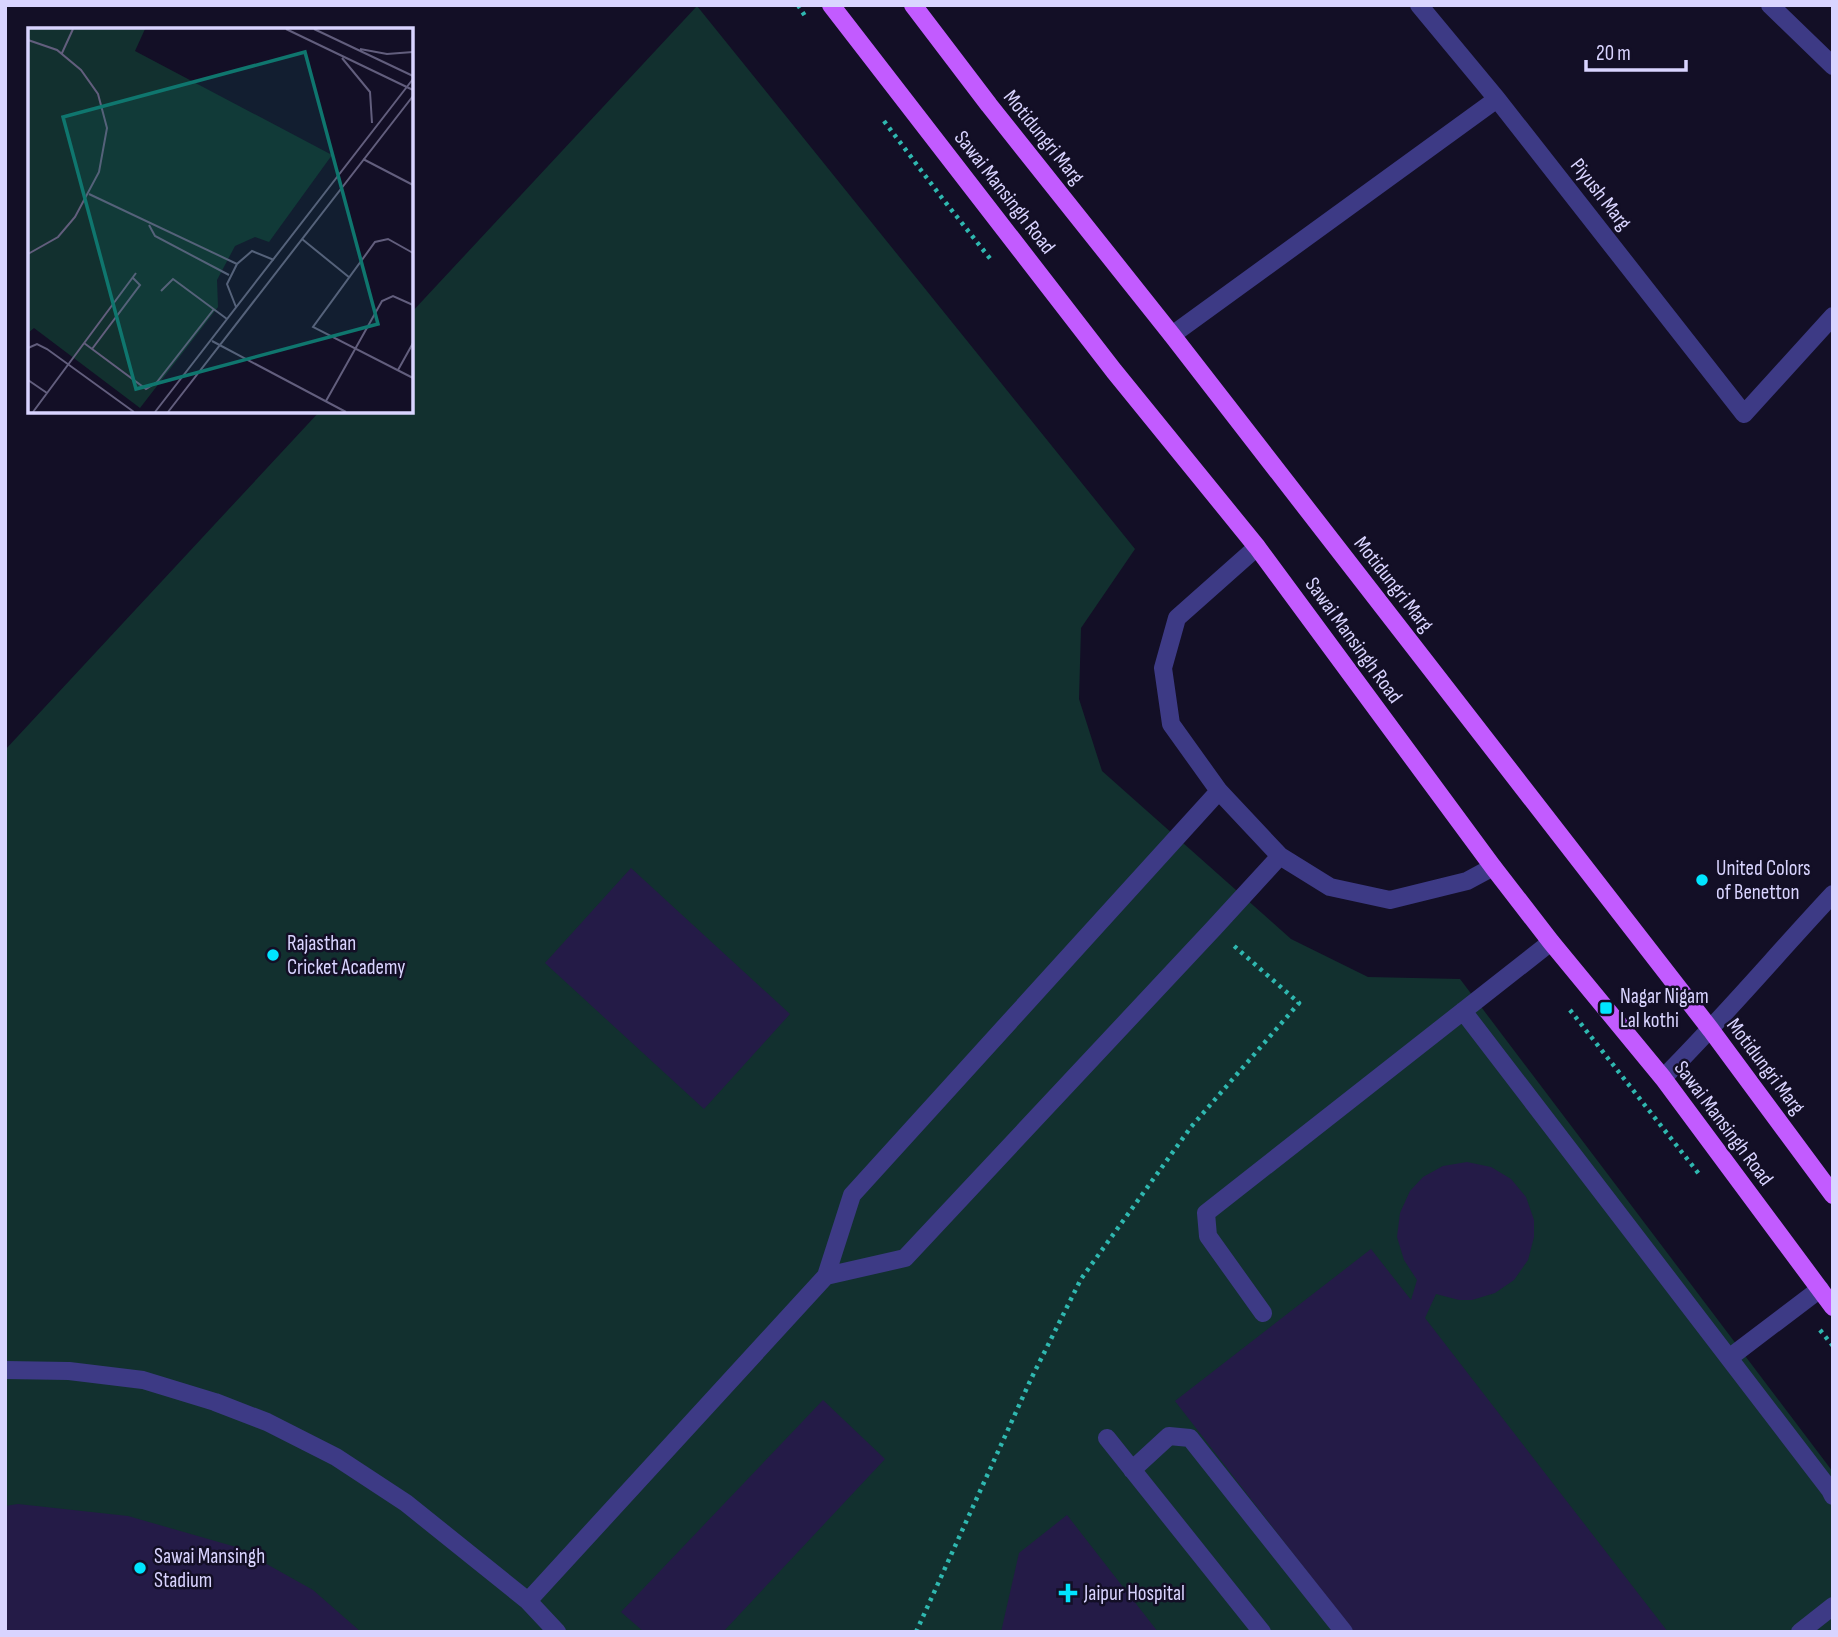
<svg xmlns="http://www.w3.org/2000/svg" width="1838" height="1637" font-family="'Sofia Sans Condensed',sans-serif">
  <rect width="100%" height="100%" fill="#130f26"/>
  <path fill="#12302f" d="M697,6L1135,549L1081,628L1079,699L1102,771L1291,939L1368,977L1460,979L1833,1472V1632H5V750L320,411H411V313Z"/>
  <path fill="#241b47" d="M631,868L790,1014L704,1109L545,963Z
    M1467,1162L1491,1167L1511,1179L1526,1197L1534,1220V1237L1528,1260L1514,1280L1495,1293L1472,1300H1459L1436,1294L1425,1318L1668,1632H1354L1175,1401L1371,1249L1411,1300L1417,1280L1404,1260L1397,1237L1400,1213L1410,1191L1423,1177L1443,1166Z
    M823,1400L885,1459L723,1632H644L621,1612Z
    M18,1504L128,1516L236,1547L313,1590L361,1632H5V1506Z
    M1067,1515L1158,1632H1001L1019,1553Z"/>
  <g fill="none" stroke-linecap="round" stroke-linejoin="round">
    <path stroke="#2fb8b0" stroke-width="4.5" stroke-dasharray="3.5 5" stroke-linecap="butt" d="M798,5L805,16
      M884,121L942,198L992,261
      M1570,1010L1699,1174
      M1820,1330L1833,1346
      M916,1632L1031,1379L1081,1279L1191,1127L1299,1003L1233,945"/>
    <path stroke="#3d3a85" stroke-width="18" d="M1419,5L1497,99L1744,414L1833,316
      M1770,5L1833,66
      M1172,335L1497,99
      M1257,547L1177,618L1163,668L1171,724L1219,791L1280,856L1330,887L1390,900L1467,881L1493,867
      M1463,1011L1830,1490L1833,1496
      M1663,1078C1722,1019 1776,955 1833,894
      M826,1276L905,1258L1214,928L1280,856
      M1263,1313L1208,1236L1206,1213L1551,942
      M1729,1358L1820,1289
      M5,1370L69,1371L143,1380L215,1402L267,1422L336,1457L406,1503L528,1601L557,1632
      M1107,1438L1262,1632
      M1132,1470L1169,1436L1190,1438L1344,1632
      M528,1601L826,1276L852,1195L1219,791
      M1800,1632L1833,1606"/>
    <path stroke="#c25bff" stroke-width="18" d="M831,5L1114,371L1257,547L1493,867L1551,942L1663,1078L1833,1307
      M913,5L989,105L1172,335L1711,1030L1833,1195"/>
  </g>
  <g fill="#00e5ff" stroke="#130f26" stroke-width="2.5">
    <circle cx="1702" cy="880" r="7"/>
    <circle cx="273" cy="955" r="7"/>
    <rect x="1599" y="1001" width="14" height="14" rx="3.5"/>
    <circle cx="140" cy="1568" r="7"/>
    <path d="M1064.5 1582.5h7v7h7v7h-7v7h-7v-7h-7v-7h7z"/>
  </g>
  <g text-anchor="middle" stroke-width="5" stroke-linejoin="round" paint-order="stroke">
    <g font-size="21" fill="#d9d4ff" stroke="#130f26">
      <text transform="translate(1044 137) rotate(51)" y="7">Motidungri Marg</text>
      <text transform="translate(1005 192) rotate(52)" y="7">Sawai Mansingh Road</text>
      <text transform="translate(1601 194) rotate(52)" y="7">Piyush Marg</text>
      <text transform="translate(1394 584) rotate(52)" y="7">Motidungri Marg</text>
      <text transform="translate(1354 640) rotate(54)" y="7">Sawai Mansingh Road</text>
      <text transform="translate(1766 1066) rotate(53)" y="7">Motidungri Marg</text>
      <text transform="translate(1724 1123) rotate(53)" y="7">Sawai Mansingh Road</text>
    </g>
    <g font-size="21" fill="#d9d4ff" stroke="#130f26" text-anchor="start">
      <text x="1716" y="875">United Colors<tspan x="1716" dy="24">of Benetton</tspan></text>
      <text x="287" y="950">Rajasthan<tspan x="287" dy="24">Cricket Academy</tspan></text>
      <text x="1620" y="1003">Nagar Nigam<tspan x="1620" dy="24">Lal kothi</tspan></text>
      <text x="154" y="1563">Sawai Mansingh<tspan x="154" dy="24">Stadium</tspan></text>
      <text x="1084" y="1600">Jaipur Hospital</text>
    </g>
  </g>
  <g transform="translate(28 28)">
    <rect width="385" height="385" fill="#130f26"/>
    <path d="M0,1H117L107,23L304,127L241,214L227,209L207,218L189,252L190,279L112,380L6,300L0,305Z" fill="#12302f"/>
    <path fill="none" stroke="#625e7d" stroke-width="2" d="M258,1L385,62M286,1L385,48M0,12L29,22L53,42L70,66L79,100L71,144L47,189L30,209L0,226M332,21L359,26L385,24M34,25L45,1M314,30L342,64L344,95M335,131L385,157M61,166L209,236M121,197L127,208L201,247M274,211L322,250M385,225L360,211L347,214L285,299L385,350M133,263L145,251L199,291M208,279L199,256L209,236L224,223L246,232M184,313L318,384M56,315L118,361L129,354L186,281M0,320L9,316L19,321L106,384M64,321L112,257L105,250M370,342L385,315M0,352L19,365M298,373L354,273L365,268L385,277M5,384L108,245M127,384L385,51M140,384L385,68"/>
    <path fill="#0f766e" fill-opacity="0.15" stroke="#0f766e" stroke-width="3.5" d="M277,24L350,296L108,361L35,89Z"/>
    <rect width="385" height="385" fill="none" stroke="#d9d4ff" stroke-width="3.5"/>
  </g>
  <rect width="1838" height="1637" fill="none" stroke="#d9d4ff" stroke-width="14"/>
  <path d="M1586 60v10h100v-10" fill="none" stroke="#d9d4ff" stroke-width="3.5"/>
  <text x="1596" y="60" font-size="21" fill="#d9d4ff" stroke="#130f26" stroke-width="5" paint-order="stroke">20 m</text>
</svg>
